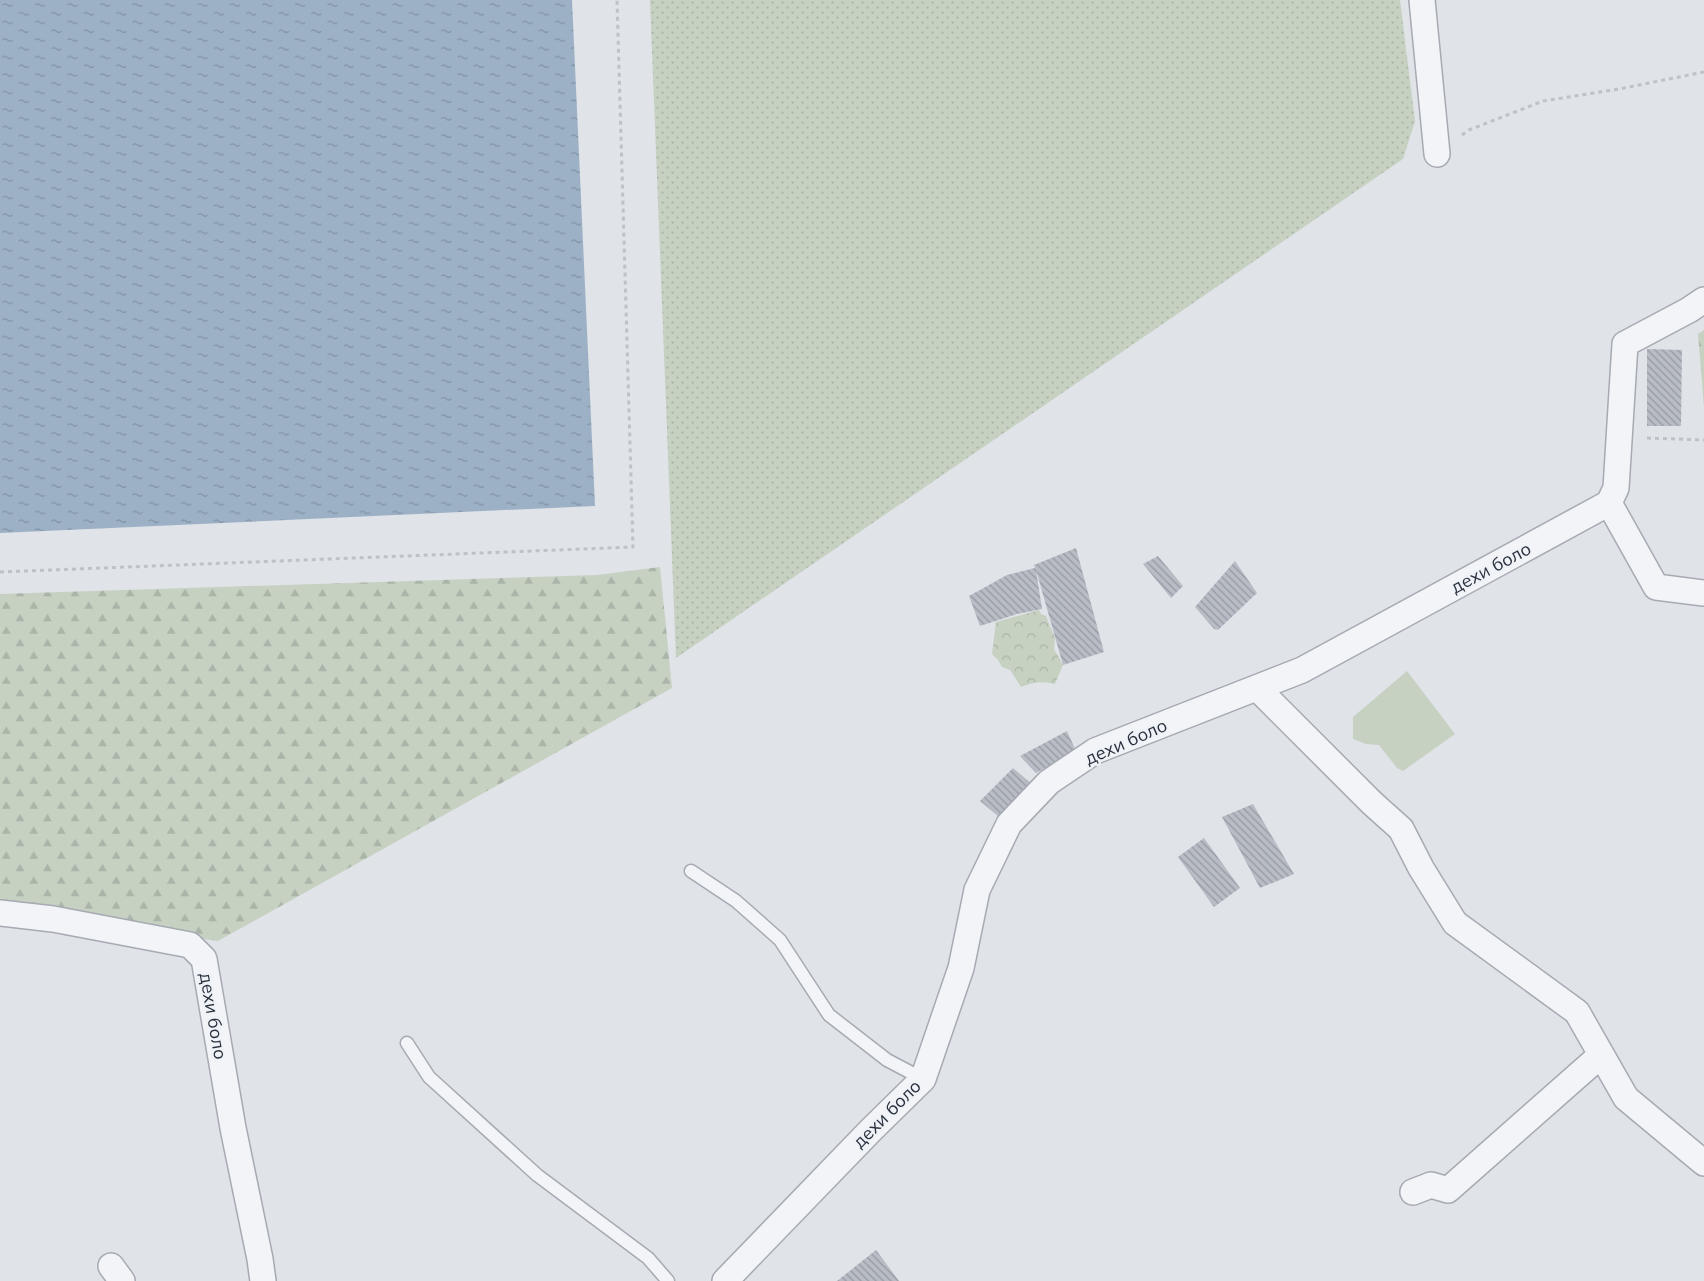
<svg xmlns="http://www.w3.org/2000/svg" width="1704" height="1281" font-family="Mulish,sans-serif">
  <defs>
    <pattern id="grass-dots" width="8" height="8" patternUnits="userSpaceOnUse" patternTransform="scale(1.25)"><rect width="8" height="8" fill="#c6d1c2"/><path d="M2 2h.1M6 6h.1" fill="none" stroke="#aab4a8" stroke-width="1.8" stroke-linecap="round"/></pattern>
    <pattern id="forest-firs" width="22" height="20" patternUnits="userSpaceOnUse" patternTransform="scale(1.25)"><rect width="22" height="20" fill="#c6d1c2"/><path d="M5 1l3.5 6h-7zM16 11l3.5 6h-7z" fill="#aab4a8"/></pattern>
    <pattern id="park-crowns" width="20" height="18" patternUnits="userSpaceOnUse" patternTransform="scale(1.25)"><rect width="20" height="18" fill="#c6d1c2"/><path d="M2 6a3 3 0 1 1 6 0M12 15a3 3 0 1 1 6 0" fill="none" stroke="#aab4a8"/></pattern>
    <pattern id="water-ripples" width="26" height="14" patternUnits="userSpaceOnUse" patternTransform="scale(1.25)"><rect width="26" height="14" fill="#9db1c6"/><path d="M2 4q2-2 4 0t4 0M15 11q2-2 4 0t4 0" fill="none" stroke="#8091a2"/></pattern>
    <pattern id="building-back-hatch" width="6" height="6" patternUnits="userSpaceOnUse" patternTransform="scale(1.25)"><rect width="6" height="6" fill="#b8bcc5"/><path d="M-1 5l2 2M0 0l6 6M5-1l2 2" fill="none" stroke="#9699a1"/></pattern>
  </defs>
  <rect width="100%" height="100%" fill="#e0e3e8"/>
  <path fill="url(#grass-dots)" d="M650,0H1400L1415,121L1403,159L676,658Z"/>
  <path fill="url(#forest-firs)" d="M1704,330V407L1698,334Z
    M660,567L672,688L218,941L0,910V594L597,575Z"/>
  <path fill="url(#park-crowns)" d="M1039,610L1041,614L1046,616L1055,638L1054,649L1063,665L1055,684C1042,681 1033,682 1021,687L1010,670L1002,667L998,660L992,654L996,622Z"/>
  <path fill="#c6d1c2" d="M1407,671L1455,734L1403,771L1397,768L1379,745L1366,744L1353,739V717Z"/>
  <path fill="url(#water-ripples)" d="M0,0H572L595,506L0,533Z"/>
  <path fill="url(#building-back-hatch)" d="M1647,349L1682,350L1681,426H1647Z
    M1076,548L1104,652L1063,665L1036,570L1042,609L1017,614L980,626L969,596L1007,575L1035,568L1034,565Z
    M1158,556L1183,586L1171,598L1143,564Z
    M1235,561L1257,593L1218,630L1214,629L1195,607Z
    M1067,731L1076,751L1036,773L1020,756Z
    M1013,768L1035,787L1004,821L980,801Z
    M1253,804L1294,874L1260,888L1222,817Z
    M1204,838L1240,888L1214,907L1178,857Z
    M876,1250L899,1281H837Z"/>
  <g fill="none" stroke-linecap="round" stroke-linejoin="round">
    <g stroke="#a6aab2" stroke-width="15">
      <path id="service" d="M691,871L736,901L780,940L829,1015L887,1060L923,1079
        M407,1043L429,1077L537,1175L648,1258L668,1281"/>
    </g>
    <g stroke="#a6aab2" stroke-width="28">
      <path id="minor" d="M1422,0L1437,154
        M1609,503L1656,587L1704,593
        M1257,688L1372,803L1401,829L1421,868L1455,923L1577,1012L1626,1098L1704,1163
        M0,913L53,919L190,945L204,959L233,1128L260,1259L263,1281
        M1413,1192L1431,1185L1448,1190L1601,1055
        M111,1266L122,1281
        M725,1281L871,1130L923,1079L961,968L977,890L1009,824L1049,782L1095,751L1302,670L1609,503L1616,488L1625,344L1689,310L1704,300"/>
    </g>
    <path stroke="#bec1c7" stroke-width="3" stroke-dasharray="4 4" stroke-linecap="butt" d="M1462,135L1469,130L1543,101L1619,89L1704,72
      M1647,438L1704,440
      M0,572L633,547L617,0"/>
    <use href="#service" stroke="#f2f4f7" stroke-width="12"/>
    <use href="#minor" stroke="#f2f4f7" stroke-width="25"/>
  </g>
  <g text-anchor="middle" stroke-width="4.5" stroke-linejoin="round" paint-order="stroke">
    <g font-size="18" fill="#2a313e" stroke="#eff2f6">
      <text transform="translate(1491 568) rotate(-28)" y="6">дехи боло</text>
      <text transform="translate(1126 742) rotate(-24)" y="6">дехи боло</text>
      <text transform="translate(213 1016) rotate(80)" y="6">дехи боло</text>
      <text transform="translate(887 1114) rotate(-45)" y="6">дехи боло</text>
    </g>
  </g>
</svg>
